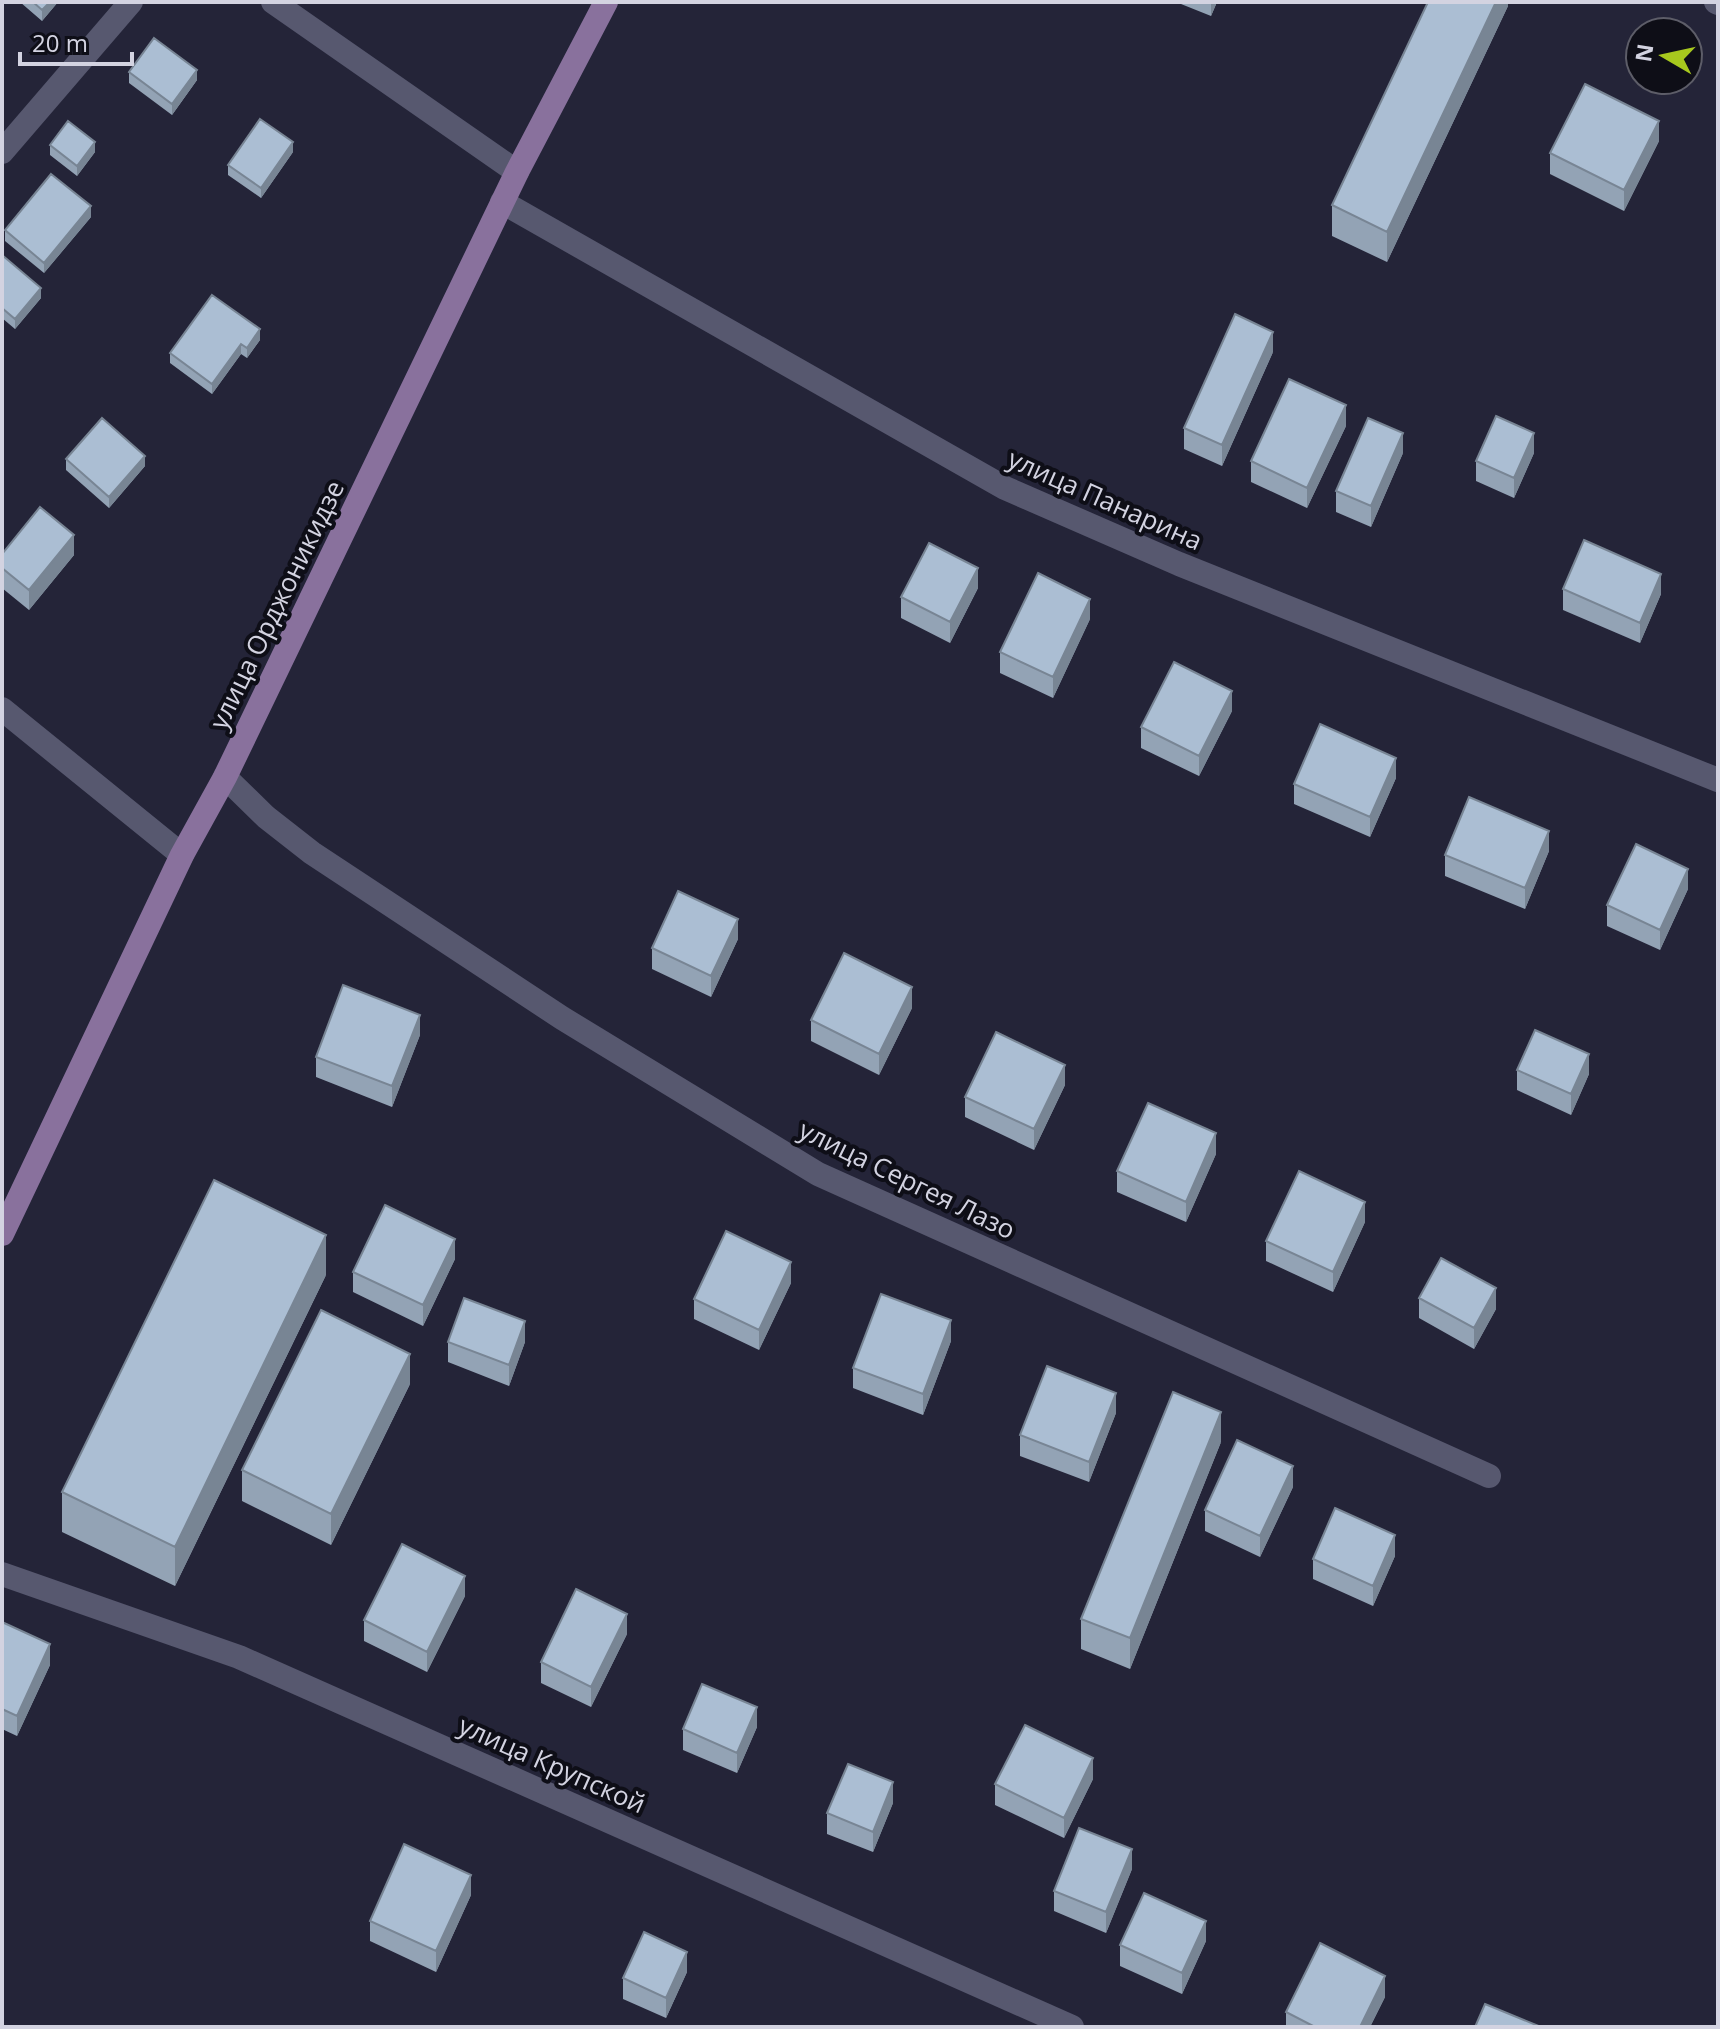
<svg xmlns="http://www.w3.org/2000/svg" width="1720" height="2029" font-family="'Open Sans',sans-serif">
  <rect width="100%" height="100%" fill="#242438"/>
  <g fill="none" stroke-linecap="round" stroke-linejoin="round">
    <path stroke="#57586f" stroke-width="24" d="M273,2L517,172
      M1716,2L1718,3
      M2,152L131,2
      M502,202L1005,488L1179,564L1718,780
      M2,709L182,855
      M225,777L266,817L312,853L562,1018L818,1174L1489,1476
      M2,1574L239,1657L1072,2027"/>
    <path stroke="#89719d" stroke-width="24" d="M2,1234L182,855L225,777L517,172L606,2"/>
  </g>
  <path fill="#93a3b5" d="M20,2H58L42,21Z
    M1176,2H1217L1211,16Z
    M1508,2V6L1387,262L1332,236V205Z
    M129,72L197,80L172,115L129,83Z
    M1659,141L1624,211L1550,174V153Z
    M50,145L95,152L77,176L50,155Z
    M293,152L261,198L228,175V165Z
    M91,217L44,273L5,241V230Z
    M2,255L41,298L15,329L2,318Z
    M260,340L247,358L241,354L212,394L170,363V353Z
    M1273,352L1222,466L1184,449V428Z
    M1346,426L1307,508L1251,482V461Z
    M1403,453L1371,527L1336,512V491Z
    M1534,453L1514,498L1476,481V461Z
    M66,459L145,466L109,508L66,470Z
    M2,554L74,555L29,610L2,588Z
    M978,588L950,643L901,618V597Z
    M1563,589L1661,594L1640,643L1563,610Z
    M1090,619L1053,698L1000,673V652Z
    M1232,711L1199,776L1141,748V727Z
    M1396,778L1370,837L1294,804V784Z
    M1549,851L1525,909L1445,876V855Z
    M1688,889L1660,950L1607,926V905Z
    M738,939L711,997L652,969V948Z
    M912,1008L879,1075L811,1041V1020Z
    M420,1035L392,1107L316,1077V1057Z
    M1517,1070L1589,1074L1571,1115L1517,1090Z
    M1065,1085L1034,1150L965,1117V1097Z
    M1216,1154L1186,1222L1117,1192V1171Z
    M1365,1222L1333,1292L1266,1261V1241Z
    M455,1259L423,1326L353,1292V1272Z
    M326,1275L175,1586L62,1532V1492Z
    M791,1283L759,1350L694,1319V1299Z
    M1419,1298L1496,1309L1474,1349L1419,1318Z
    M951,1341L923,1415L853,1388V1368Z
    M448,1342H525L509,1386L448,1362Z
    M410,1384L331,1545L242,1501V1470Z
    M1116,1413L1089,1482L1020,1456V1435Z
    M1221,1442L1130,1669L1081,1649V1619Z
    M1293,1487L1260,1557L1205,1531V1510Z
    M1395,1556L1373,1606L1313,1579V1559Z
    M465,1596L427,1672L364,1641V1620Z
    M2,1622L50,1665L17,1736L2,1729Z
    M627,1634L591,1707L541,1683V1662Z
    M757,1727L737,1773L683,1750V1729Z
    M1093,1779L1064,1838L995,1805V1784Z
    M893,1803L873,1852L827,1834V1813Z
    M1132,1869L1106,1933L1054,1911V1891Z
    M471,1895L436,1972L370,1941V1921Z
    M1206,1941L1182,1994L1120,1966V1945Z
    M687,1972L666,2018L623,1999V1978Z
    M1385,1997L1370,2027H1286V2012Z"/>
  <path fill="#788594" d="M50,2H58L42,21V10Z
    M1211,2H1217L1211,16Z
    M1496,2H1508V6L1387,262V232Z
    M197,70V80L172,115V104Z
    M1659,121V141L1624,211V190Z
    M95,142V152L77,176V166Z
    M293,142V152L261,198V188Z
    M91,206V217L44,273V263Z
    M41,288V298L15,329V319Z
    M260,329V340L247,358V348Z
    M1273,332V352L1222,466V445Z
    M241,344V354L212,394V384Z
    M1346,405V426L1307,508V488Z
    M1403,433V453L1371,527V506Z
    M1534,433V453L1514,498V478Z
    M145,456V466L109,508V497Z
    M74,535V555L29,610V590Z
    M978,568V588L950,643V622Z
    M1661,574V594L1640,643V623Z
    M1090,599V619L1053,698V677Z
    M1232,691V711L1199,776V756Z
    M1396,758V778L1370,837V817Z
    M1549,831V851L1525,909V888Z
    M1688,869V889L1660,950V930Z
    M738,919V939L711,997V976Z
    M912,987V1008L879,1075V1054Z
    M420,1015V1035L392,1107V1086Z
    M1589,1054V1074L1571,1115V1094Z
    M1065,1065V1085L1034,1150V1129Z
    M1216,1133V1154L1186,1222V1202Z
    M1365,1202V1222L1333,1292V1272Z
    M326,1235V1275L175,1586V1547Z
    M455,1239V1259L423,1326V1305Z
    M791,1262V1283L759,1350V1330Z
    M1496,1288V1309L1474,1349V1328Z
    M951,1320V1341L923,1415V1394Z
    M525,1321V1342L509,1386V1365Z
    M410,1354V1384L331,1545V1514Z
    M1116,1393V1413L1089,1482V1462Z
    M1221,1412V1442L1130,1669V1638Z
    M1293,1466V1487L1260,1557V1536Z
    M1395,1535V1556L1373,1606V1586Z
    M465,1576V1596L427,1672V1652Z
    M627,1614V1634L591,1707V1687Z
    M50,1644V1665L17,1736V1716Z
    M757,1707V1727L737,1773V1753Z
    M1093,1758V1779L1064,1838V1818Z
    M893,1782V1803L873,1852V1832Z
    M1132,1849V1869L1106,1933V1912Z
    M471,1875V1895L436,1972V1951Z
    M1206,1921V1941L1182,1994V1973Z
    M687,1952V1972L666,2018V1998Z
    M1385,1976V1997L1370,2027H1360Z"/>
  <path fill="#abbed3" stroke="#788594" stroke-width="2" d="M33,2H50L42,10Z
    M1428,2H1496L1387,232L1332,205Z
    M154,38L197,70L172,104L129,72Z
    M1585,84L1659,121L1624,190L1550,153Z
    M260,119L293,142L261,188L228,165Z
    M68,121L95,142L77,166L50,145Z
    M51,174L91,206L44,263L5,230Z
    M2,255L41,288L15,319L2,308Z
    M212,295L260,329L247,348L241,344L212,384L170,353Z
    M1235,314L1273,332L1222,445L1184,428Z
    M1289,379L1346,405L1307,488L1251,461Z
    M1496,416L1534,433L1514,478L1476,461Z
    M102,418L145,456L109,497L66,459Z
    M1368,418L1403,433L1371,506L1336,491Z
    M40,507L74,535L29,590L2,568V554Z
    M1584,540L1661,574L1640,623L1563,589Z
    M929,543L978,568L950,622L901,597Z
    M1038,573L1090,599L1053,677L1000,652Z
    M1174,662L1232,691L1199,756L1141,727Z
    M1320,724L1396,758L1370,817L1294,784Z
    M1469,797L1549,831L1525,888L1445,855Z
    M1636,844L1688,869L1660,930L1607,905Z
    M678,891L738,919L711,976L652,948Z
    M844,953L912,987L879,1054L811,1020Z
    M343,985L420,1015L392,1086L316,1057Z
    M1535,1030L1589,1054L1571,1094L1517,1070Z
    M996,1032L1065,1065L1034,1129L965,1097Z
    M1148,1103L1216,1133L1186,1202L1117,1171Z
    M1299,1171L1365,1202L1333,1272L1266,1241Z
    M214,1180L326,1235L175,1547L62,1492Z
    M385,1205L455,1239L423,1305L353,1272Z
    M726,1231L791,1262L759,1330L694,1299Z
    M1441,1258L1496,1288L1474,1328L1419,1298Z
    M881,1294L951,1320L923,1394L853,1368Z
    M464,1298L525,1321L509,1365L448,1342Z
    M321,1310L410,1354L331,1514L242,1470Z
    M1047,1366L1116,1393L1089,1462L1020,1435Z
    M1173,1392L1221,1412L1130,1638L1081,1619Z
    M1237,1440L1293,1466L1260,1536L1205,1510Z
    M1335,1508L1395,1535L1373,1586L1313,1559Z
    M402,1544L465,1576L427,1652L364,1620Z
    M576,1589L627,1614L591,1687L541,1662Z
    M2,1622L50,1644L17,1716L2,1709Z
    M702,1684L757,1707L737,1753L683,1729Z
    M1025,1725L1093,1758L1064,1818L995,1784Z
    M848,1764L893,1782L873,1832L827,1813Z
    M1079,1828L1132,1849L1106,1912L1054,1891Z
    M404,1844L471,1875L436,1951L370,1921Z
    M1144,1893L1206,1921L1182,1973L1120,1945Z
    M644,1932L687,1952L666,1998L623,1978Z
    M1320,1943L1385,1976L1360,2027H1315L1286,2012Z
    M1485,2004L1541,2027H1475Z"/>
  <g text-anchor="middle" stroke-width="8" stroke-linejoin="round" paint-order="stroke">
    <g font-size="26" fill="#d3d3e1" stroke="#0e0e17">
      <text transform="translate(1105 500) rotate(24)" y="9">улица Панарина</text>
      <text transform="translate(277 605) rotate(-64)" y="9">улица Орджоникидзе</text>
      <text transform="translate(907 1180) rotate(26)" y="9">улица Сергея Лазо</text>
      <text transform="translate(552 1765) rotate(24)" y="9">улица Крупской</text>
    </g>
  </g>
  <rect width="1720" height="2029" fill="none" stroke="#d3d3e1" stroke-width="8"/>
  <g transform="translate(1664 56) rotate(279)"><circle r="38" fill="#0e0e17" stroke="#5d5d68" stroke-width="2"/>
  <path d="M0-6L14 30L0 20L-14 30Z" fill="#a7c81e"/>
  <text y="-12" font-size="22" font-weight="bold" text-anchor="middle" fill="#d3d3e1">N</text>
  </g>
  <path d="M20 52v12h112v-12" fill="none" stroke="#d3d3e1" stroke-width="4"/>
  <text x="32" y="52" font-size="24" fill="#d3d3e1" stroke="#0e0e17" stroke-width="6" paint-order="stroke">20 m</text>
</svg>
